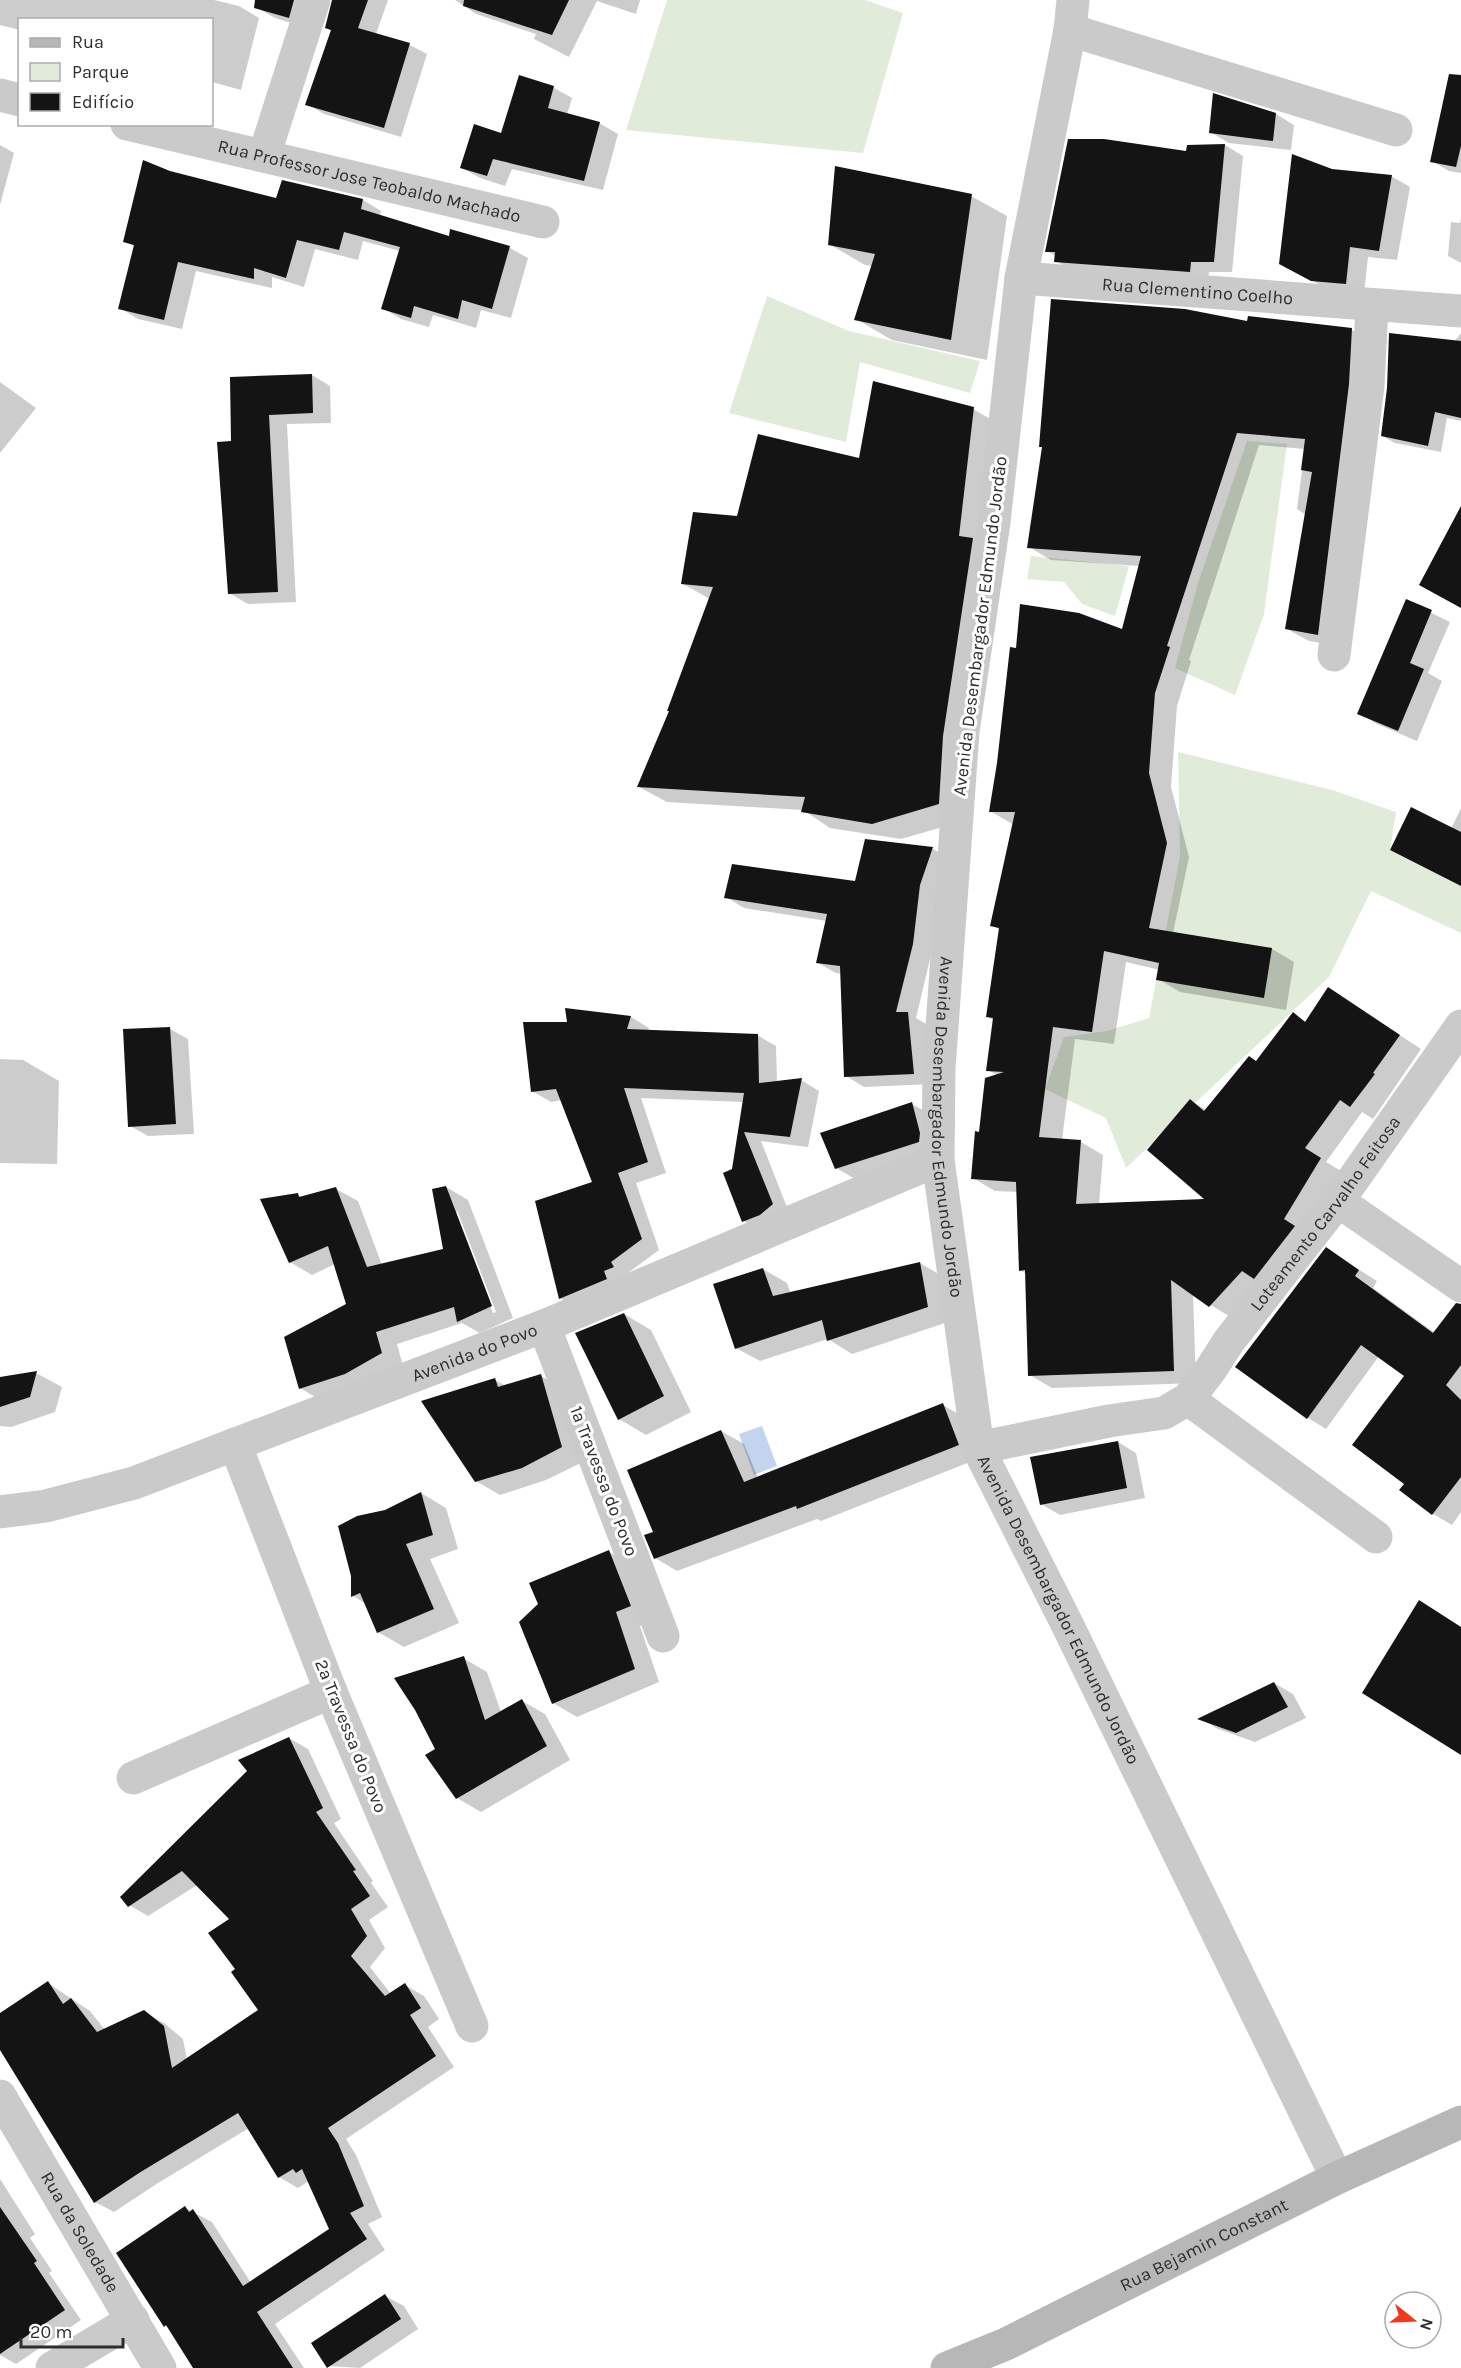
<svg xmlns="http://www.w3.org/2000/svg" width="1461" height="2368" font-family="Karla,sans-serif">
  <rect width="100%" height="100%" fill="#fff"/>
  <path fill="#e0ecd9" d="M667,0H865L903,13L863,153L626,130Z
    M767,296L849,331L980,361L970,393L860,362L846,442L729,413Z
    M1247,441L1287,444L1264,614L1235,695L1175,668L1198,583Z
    M1031,556L1129,566L1115,616L1082,604L1064,582L1027,579Z
    M1178,752L1332,790L1396,812L1390,850L1461,886V933L1371,891L1329,977L1126,1168L1106,1118L1045,1089L1064,1037L1107,1031L1149,1018L1180,856Z"/>
  <path fill="#c3d5ee" d="M762,1426L777,1466L754,1475L739,1434Z"/>
  <path fill="#0003" fill-rule="evenodd" d="M0,0H214L239,6L259,18L241,90L212,82V20H20V30L0,25Z
    M256,0H322L310,29L275,18L254,6Z
    M333,0H388L376,34L410,45L427,54L401,137L324,114L307,104L332,31L326,28Z
    M455,0H640L636,14L597,1L569,57L534,39L536,34L476,14Z
    M520,77L554,88L572,98L567,115L599,123L618,134L603,190L512,169L505,186L480,178L461,167L502,135Z
    M1461,89V173L1449,171L1432,161Z
    M1276,114L1294,125L1291,150L1229,143L1210,132Z
    M0,145L14,153L0,205Z
    M1225,145L1243,156L1232,272H1209L1208,282L1074,271L1056,261V256L1047,251L1188,153Z
    M1332,170L1391,176L1410,187L1397,260L1368,257L1364,293L1320,285L1302,274Z
    M170,173L277,200L283,182L363,200L381,211L380,216L450,238L451,231L510,248L528,258L511,318L481,310L476,328L433,315L429,327L401,319L383,308L400,251L363,241L358,260L315,249L304,287L272,277V288L196,271L182,329L138,319L120,308L135,247L124,241Z
    M971,196L1007,216L987,360L892,340L856,319L873,266L865,265L829,244Z
    M1461,218V263L1448,256L1451,222L1460,223Z
    M1249,323L1352,330L1374,343L1340,646L1309,641L1287,629L1306,515L1297,509L1305,449L1259,445L1189,660L1191,661L1177,706L1171,787L1189,857L1173,933L1272,949L1294,962L1286,1010L1180,992L1158,979L1160,970L1126,962L1114,1044L1075,1039L1062,1140L1081,1142L1103,1155L1099,1205L1208,1201L1190,1101L1206,1110L1257,1063L1293,1014L1307,1022L1329,989L1421,1049L1373,1119L1362,1112L1326,1162L1343,1172L1232,1318L1193,1294L1196,1383L1052,1388L1030,1375L1027,1274L1020,1270L1018,1192L995,1191L973,1178L980,1133L997,1075L988,1070L994,1021L987,1016L1000,930L992,925L1014,825L990,811L1123,631L1140,566L1051,560L1029,547Z
    M1461,333V421L1447,418L1441,452L1395,443L1382,436Z
    M312,375L330,386L331,423L287,424L296,602L248,604L229,593L232,442L231,378Z
    M0,382L36,408L0,453Z
    M973,409L1001,425L967,820L901,839L830,828L803,810L667,802L639,787L670,711L710,599L683,584L739,517Z
    M1407,601L1450,622L1428,673L1442,681L1417,741L1377,724L1359,713Z
    M1461,808V886L1392,850L1451,829Z
    M866,840L933,849L951,859L931,955L916,1018L926,1024L932,1084L864,1087L846,1076L842,974L836,973L818,963L827,921L744,908L726,897L857,882Z
    M567,1009L631,1017L649,1028L648,1031L757,1035L776,1046L777,1083L801,1080L819,1091L808,1147L761,1141L790,1215L762,1232L744,1221L734,1170L744,1102L641,1098L666,1173L636,1183L659,1250L579,1309L560,1298L594,1183L562,1100L551,1102L532,1091L569,1023Z
    M170,1029L188,1039L194,1134L148,1136L130,1126Z
    M0,1059L23,1060L59,1081L57,1164L0,1163Z
    M912,1104L930,1114L938,1144L855,1179L836,1168Z
    M446,1187L468,1200L513,1318L480,1333L462,1323L397,1344L403,1366L322,1401L300,1388L347,1305L335,1264L312,1275L290,1262L297,1195L302,1197L336,1189L358,1201L382,1265L445,1250ZM457,1210L496,1312L493,1313L456,1218Z
    M1326,1249L1377,1281L1373,1288L1435,1333L1461,1319V1512L1452,1525L1433,1514L1401,1490L1406,1483V1376L1379,1356L1326,1429L1308,1418Z
    M920,1263L944,1277L951,1321L852,1354L828,1339L760,1361L736,1348L763,1269L787,1283L791,1294Z
    M624,1314L651,1330L691,1412L646,1435L619,1419Z
    M36,1373L62,1387L55,1412L11,1427L0,1426V1379Z
    M541,1376L564,1389L585,1461L546,1480L500,1495L476,1481L495,1380L506,1386Z
    M943,1405L965,1418L980,1458L821,1521L817,1519L677,1571L655,1558V1532L721,1431L744,1444L758,1478Z
    M1118,1442L1136,1453L1145,1498L1060,1515L1041,1504Z
    M421,1493L446,1508L458,1549L430,1559L459,1623L404,1647L378,1632L366,1604L353,1596V1576L385,1512Z
    M609,1552L633,1565L655,1619L640,1626L659,1682L577,1717L553,1703Z
    M463,1658L487,1672L501,1712L522,1701L545,1714L570,1760L481,1812L457,1798L437,1750Z
    M1274,1683L1293,1694L1306,1718L1255,1742L1218,1729L1201,1719Z
    M289,1738L308,1749L341,1819L334,1823L373,1881L371,1883L388,1907L369,1920L385,1948L370,1967L391,1994L405,1985L424,1996L439,2019L428,2027L454,2067L346,2139L356,2155L382,2217L368,2224L385,2250L275,2324L304,2368H196L170,2328L165,2326L185,2208L212,2222L251,2283L331,2230L309,2181L298,2188L279,2177L249,2128L158,2183L114,2212L95,2202L0,2048V2015L48,1983L90,2011L105,2030L144,2012L164,2023L183,2039L187,2060L260,2010L237,1970L231,1919L197,1885L148,1916L129,1905Z
    M0,2179L35,2234L30,2238L52,2271L49,2273L81,2320L16,2364L0,2355Z
    M385,2296L404,2306L418,2329L360,2368L328,2366Z"/>
  <path fill="#141414" d="M255,0H294L289,18L254,8Z
    M332,0H368L358,28L410,43L384,128L305,105L331,30L325,28Z
    M464,0H569L552,35L463,6Z
    M1449,74L1461,75V146L1456,167L1430,162Z
    M519,75L554,86L548,108L600,122L584,181L493,159L487,176L460,168L474,124L501,133Z
    M1213,93L1276,113L1273,141L1209,133Z
    M1068,139H1104L1186,151L1187,145L1225,144L1214,262H1191L1190,272L1054,262L1055,252H1045Z
    M1292,154L1332,169L1392,175L1379,251L1350,247L1346,284L1311,281L1279,264Z
    M143,160L170,171L276,198L282,180L363,199L361,209L449,236L450,229L510,246L492,309L462,300L458,319L414,306L411,318L381,309L400,247L344,232L339,250L297,240L286,278L254,268V279L178,262L164,320L118,309L134,245L123,242Z
    M835,166L972,194L951,340L854,320L875,254L828,245Z
    M1051,299L1185,309L1247,321L1248,316L1352,328L1349,384L1318,635L1285,629L1312,472L1301,470L1305,439L1237,433L1167,646L1170,647L1155,693L1149,773L1167,843L1149,928L1272,948L1264,998L1156,980L1159,963L1104,951L1092,1032L1053,1027L1039,1137L1081,1140L1076,1204L1204,1199L1147,1150L1190,1099L1204,1111L1249,1056L1256,1061L1293,1012L1305,1022L1328,987L1400,1035L1373,1073L1375,1074L1350,1107L1340,1100L1305,1148L1321,1158L1284,1219L1295,1226L1254,1279L1242,1271L1209,1307L1171,1280L1174,1371L1028,1376L1025,1270L1019,1271L1016,1182L971,1179L975,1131L979,1132L985,1078L1004,1072L986,1071L993,1018L986,1017L999,928L990,926L1015,812H989L997,763L1010,647L1016,648L1020,604L1079,613L1122,629L1141,556L1027,548L1042,447H1039Z
    M1389,333L1461,341V418L1435,412L1428,446L1381,436L1387,388Z
    M312,374L313,413L269,415L278,592L228,594L217,442L231,441L230,377Z
    M873,381L974,407L959,536L973,538L943,736L939,804L872,824L801,812L805,797L637,787L669,711H667L713,587L681,584L693,512L737,516L758,434L859,458Z
    M1461,506V608L1419,585Z
    M1406,599L1432,610L1410,663L1424,669L1398,731L1357,714Z
    M1411,807L1461,832V886L1390,850Z
    M865,839L933,847L920,885L913,944L896,1012H908L914,1074L844,1077L840,966L816,963L827,914L724,898L732,864L855,881Z
    M565,1008L631,1016L627,1029L758,1034L759,1083L802,1078L790,1137L744,1132L773,1204L760,1215L742,1222L723,1173L732,1169L744,1093L624,1088L648,1162L618,1173L642,1239L611,1262L614,1267L604,1271L607,1279L559,1299L535,1201L592,1182L556,1089L531,1092L523,1022H567Z
    M170,1027L176,1124L128,1127L123,1029Z
    M912,1102L920,1133L919,1142L835,1169L820,1133Z
    M446,1186L492,1306L457,1322L454,1307L376,1332L382,1353L345,1374L299,1389L284,1337L346,1304L328,1246L289,1263L260,1199L298,1193L299,1197L336,1187L367,1267L443,1249L432,1189Z
    M1326,1247L1359,1270L1355,1276L1433,1333L1456,1303L1461,1304V1365L1446,1385L1461,1400V1477L1432,1515L1399,1490L1404,1484L1352,1445L1404,1376L1361,1345L1307,1419L1235,1367Z
    M920,1262L928,1307L827,1341L822,1320L735,1349L713,1284L763,1268L773,1296Z
    M624,1313L664,1396L618,1420L575,1333Z
    M37,1371L30,1397L0,1407V1377Z
    M541,1374L562,1447L522,1468L475,1482L421,1401L495,1378L498,1387Z
    M943,1403L959,1445L797,1509L796,1506L654,1559L644,1535L653,1532L627,1470L721,1430L744,1482Z
    M1118,1441L1127,1488L1040,1505L1030,1457Z
    M421,1492L433,1535L406,1544L434,1609L377,1633L360,1593L351,1597V1576L338,1526L357,1516L385,1510Z
    M609,1550L631,1606L616,1612L635,1669L552,1704L519,1622L538,1604L529,1583Z
    M1419,1600L1461,1627V1755L1362,1693Z
    M464,1656L485,1720L522,1699L547,1746L456,1799L425,1755L435,1749L415,1710L394,1678Z
    M1274,1682L1288,1707L1236,1733L1197,1719Z
    M289,1737L323,1808L316,1812L356,1870L353,1871L370,1896L351,1909L367,1936L351,1956L385,1996L405,1983L421,2008L410,2015L436,2056L328,2128L338,2143L364,2206L350,2213L367,2239L257,2312L293,2368H193L166,2325L164,2327L116,2253L185,2206L189,2212L193,2209L243,2286L329,2229L302,2169L296,2173L293,2169L278,2178L238,2113L139,2173L94,2203L0,2050V2013L48,1981L63,2004L71,1998L97,2032L144,2010L164,2026L172,2068L258,2010L231,1972L235,1969L208,1933L229,1919L182,1871L128,1907L120,1897L247,1771L238,1760Z
    M0,2207L37,2261L34,2263L65,2310L0,2354Z
    M385,2294L401,2319L327,2368L311,2343Z"/>
  <g fill="none" stroke-linecap="round" stroke-linejoin="round">
    <g stroke="#cacaca" stroke-width="33">
      <path id="s1" d="M1073,0L1070,30L1021,278L994,522L963,731L939,1069L938,1160L978,1448L1067,1624L1337,2178"/>
      <path d="M1070,30L1396,130"/>
      <path d="M0,95L20,100"/>
      <path id="s2" d="M127,124L543,222"/>
      <path d="M264,156L314,0"/>
      <path id="s3" d="M1021,278L1461,311"/>
      <path d="M1334,655L1368,386L1372,306"/>
      <path d="M1338,1201L1461,1286"/>
      <path d="M544,1326L663,1636"/>
      <path d="M1188,1399L1376,1537"/>
      <path d="M235,1444L331,1692L472,2026"/>
      <path id="s4" d="M978,1448L1109,1421L1164,1413L1188,1399L1211,1369L1229,1341L1338,1201L1461,1026"/>
      <path id="s5" d="M0,1512L46,1506L134,1483L544,1326L938,1160"/>
      <path d="M133,1778L331,1692"/>
      <path id="s6" d="M0,2096L160,2368"/>
      <path d="M52,2368L133,2320"/>
    </g>
    <path stroke="#b7b7b7" stroke-width="33" id="s7" d="M947,2368L1006,2344L1337,2178L1461,2122"/>
  </g>
  <g text-anchor="middle" stroke-width="6" stroke-linejoin="round" paint-order="stroke">
    <g font-size="18" fill="#2d2d2d" stroke="#fff">
      <text dy="6" stroke="none"><textPath href="#s2" startOffset="249">Rua Professor Jose Teobaldo Machado</textPath></text>
      <text dy="6" stroke="none"><textPath href="#s3" startOffset="177">Rua Clementino Coelho</textPath></text>
      <text transform="translate(980 626) rotate(-83)" y="6">Avenida Desembargador Edmundo Jordão</text>
      <text dy="6" stroke="none"><textPath href="#s1" startOffset="1137">Avenida Desembargador Edmundo Jordão</textPath></text>
      <text dy="6" stroke="none"><textPath href="#s4" startOffset="448">Loteamento Carvalho Feitosa</textPath></text>
      <text dy="6" stroke="none"><textPath href="#s5" startOffset="502">Avenida do Povo</textPath></text>
      <text transform="translate(604 1481) rotate(69)" y="6">1ª Travessa do Povo</text>
      <text dy="6" stroke="none"><textPath href="#s1" startOffset="1641">Avenida Desembargador Edmundo Jordão</textPath></text>
      <text transform="translate(351 1736) rotate(68)" y="6">2ª Travessa do Povo</text>
      <text dy="6" stroke="none"><textPath href="#s6" startOffset="158">Rua da Soledade</textPath></text>
      <text dy="6" stroke="none"><textPath href="#s7" startOffset="285">Rua Bejamin Constant</textPath></text>
    </g>
  </g>
  <rect x="18" y="18" width="195" height="108" fill="#ffffff" stroke="#ababab" stroke-width="1.5"/>
  <rect x="30" y="38" width="30" height="9" fill="#b7b7b7" stroke="#ababab" stroke-width="1.5"/>
  <text x="72" y="48" font-size="18" fill="#2d2d2d">Rua</text>
  <rect x="30" y="63" width="30" height="18" fill="#e0ecd9" stroke="#ababab" stroke-width="1.5"/>
  <text x="72" y="78" font-size="18" fill="#2d2d2d">Parque</text>
  <rect x="30" y="93" width="30" height="18" fill="#141414" stroke="#ababab" stroke-width="1.5"/>
  <text x="72" y="108" font-size="18" fill="#2d2d2d">Edifício</text>
  <g transform="translate(1413 2320) rotate(108)"><circle r="28" fill="#ffffff" stroke="#ababab" stroke-width="1.5"/>
  <path d="M0-4.5L10 22L0 15L-10 22Z" fill="#f4361e"/>
  <text y="-9" font-size="16" font-weight="bold" text-anchor="middle" fill="#2d2d2d">N</text>
  </g>
  <path d="M21 2338v9h102v-9" fill="none" stroke="#2d2d2d" stroke-width="3"/>
  <text x="30" y="2338" font-size="18" fill="#2d2d2d" stroke="#ffffff" stroke-width="4.5" paint-order="stroke">20 m</text>
</svg>
